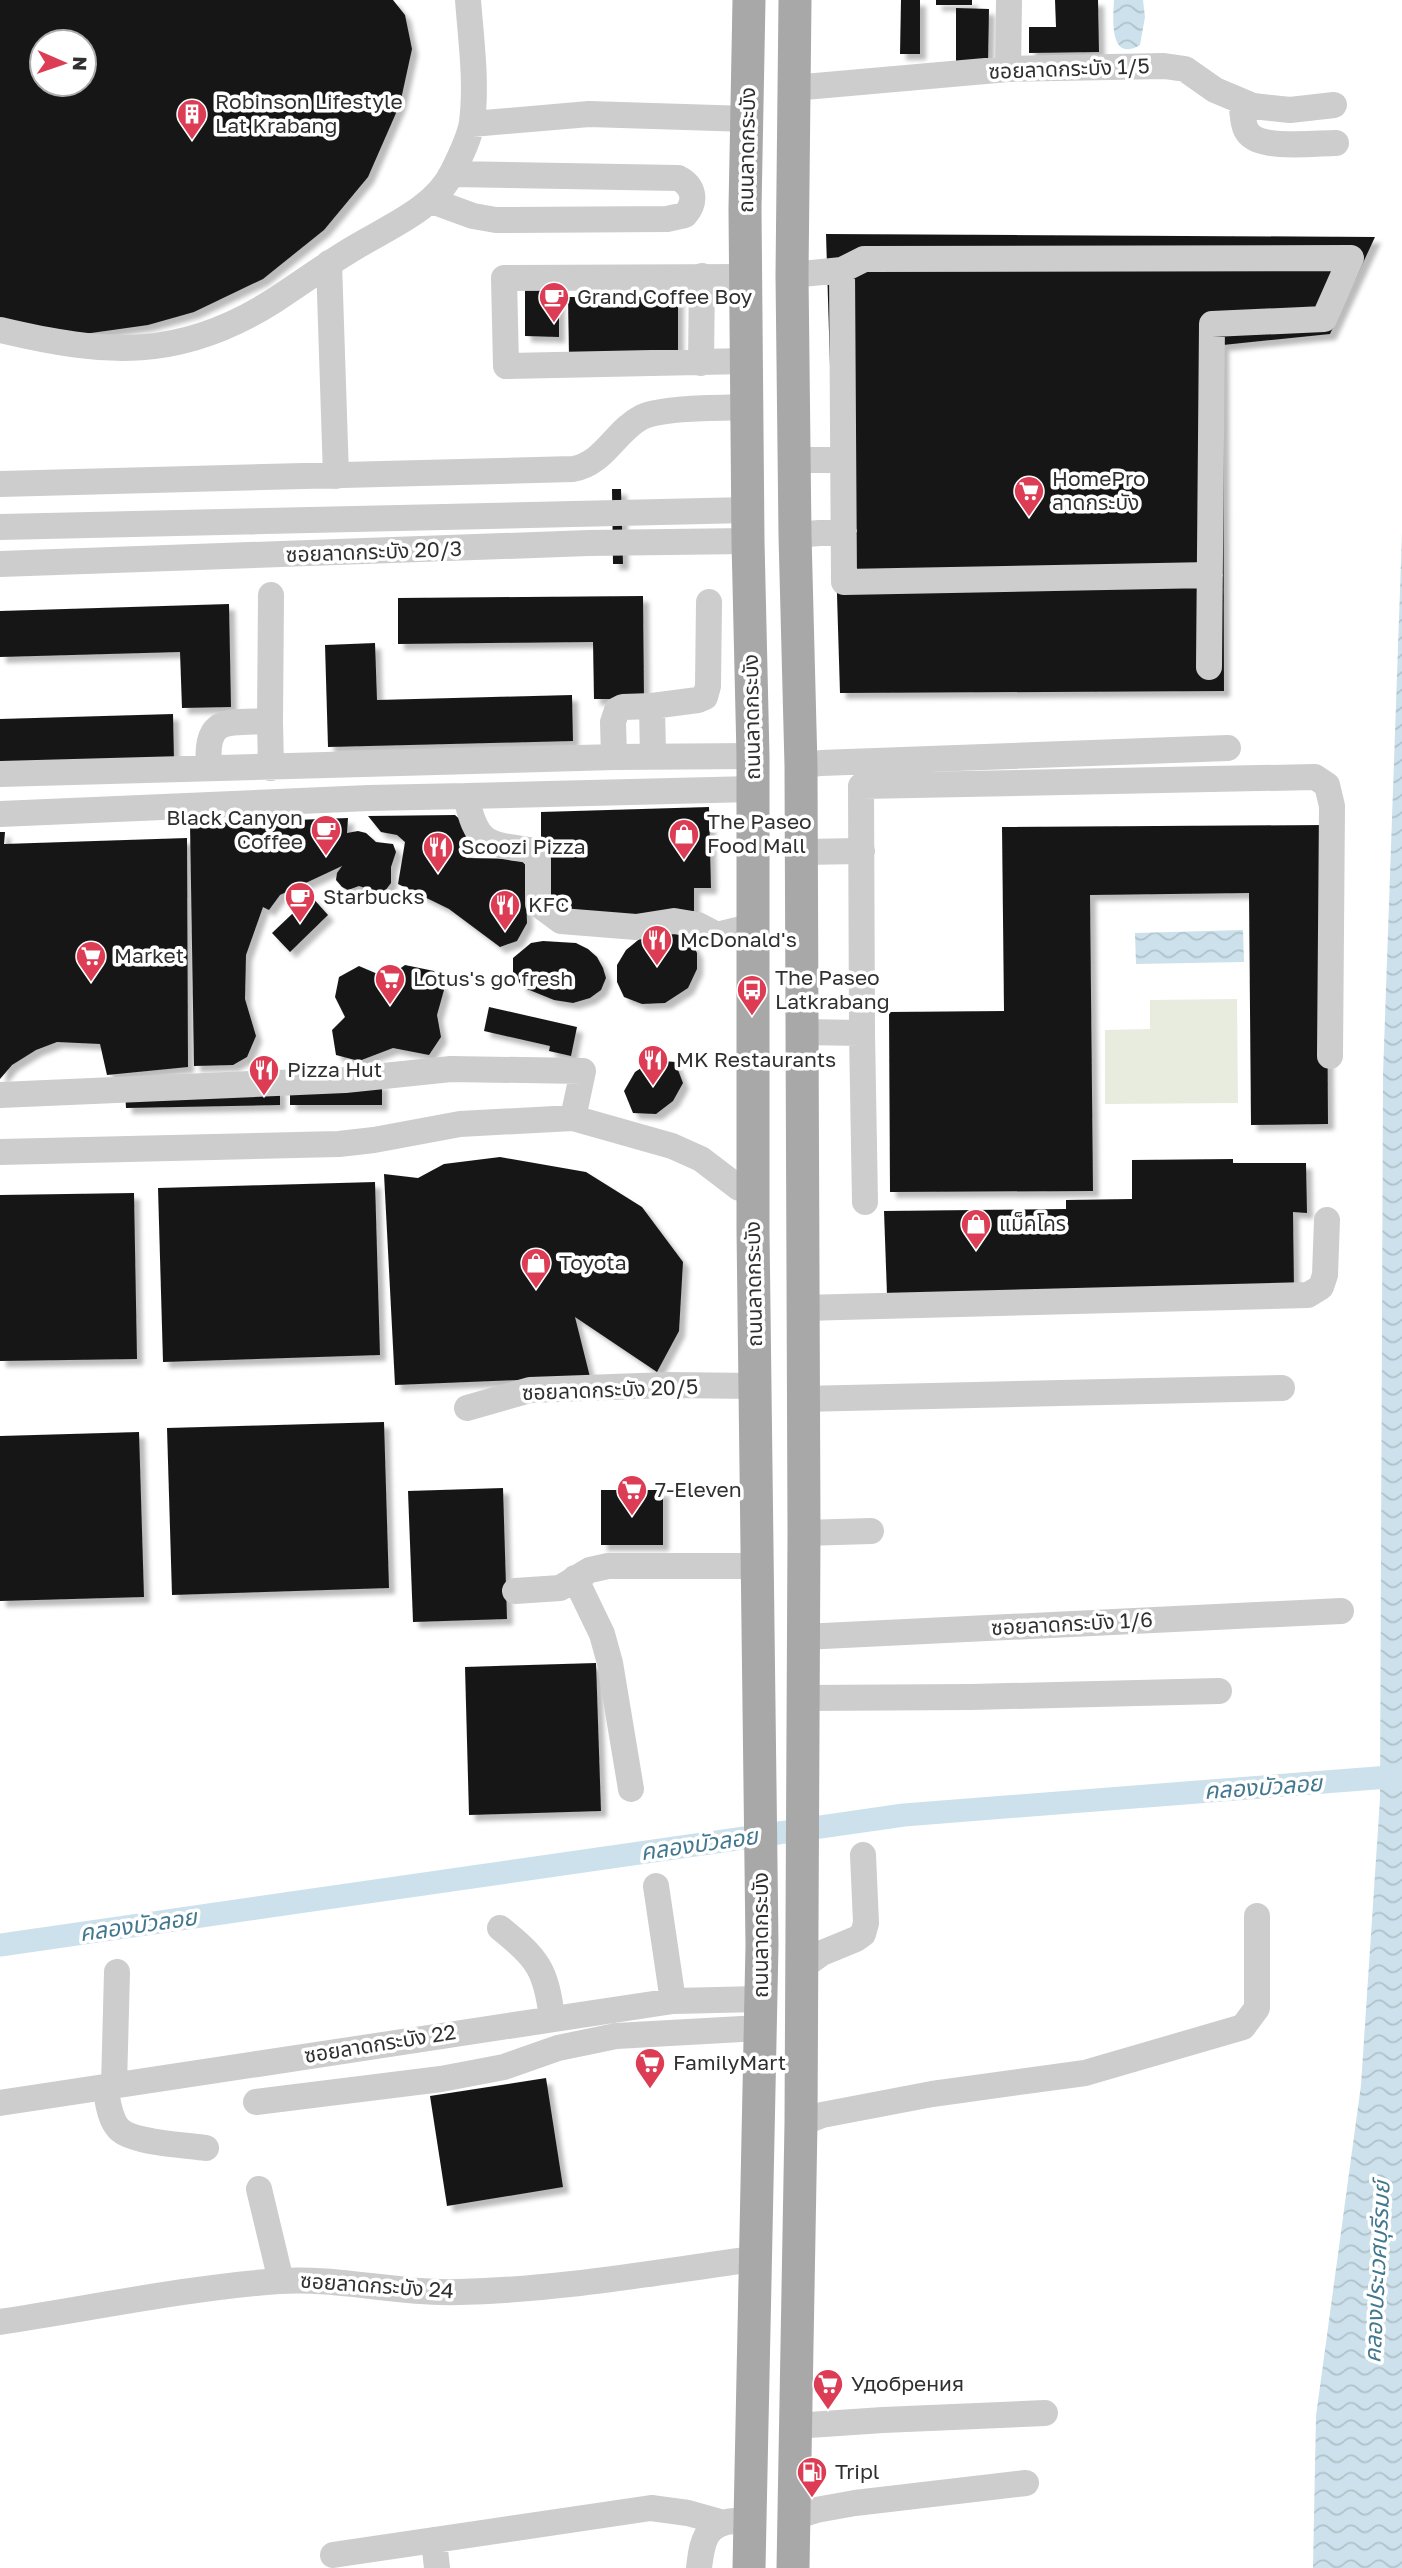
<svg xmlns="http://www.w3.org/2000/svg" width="1402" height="2568" font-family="'Golos Text','Noto Sans Thai',sans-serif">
  <defs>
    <pattern id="water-waves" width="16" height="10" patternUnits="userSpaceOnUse" patternTransform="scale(1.75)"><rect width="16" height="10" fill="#cce1eb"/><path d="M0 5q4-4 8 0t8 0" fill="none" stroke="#b0c1ca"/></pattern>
    <filter id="shadow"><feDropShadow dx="6" dy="6" stdDeviation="2" flood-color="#0004"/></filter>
  </defs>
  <rect width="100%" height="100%" fill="#fff"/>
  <path fill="#e7ecdf" d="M1237,999L1238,1103L1105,1104V1030L1150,1029V1000Z"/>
  <path fill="url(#water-waves)" d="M1114,0H1143L1145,17L1140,45C1109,63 1113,18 1114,0Z
    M1402,533V2568H1313L1316,2416L1361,2085L1380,1799L1383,1075Z
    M1243,930L1244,962L1136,964L1135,933Z"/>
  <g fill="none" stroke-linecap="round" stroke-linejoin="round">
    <path stroke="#cce1eb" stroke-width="23" d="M0,1945L904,1815L1402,1776"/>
  </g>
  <path fill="#171717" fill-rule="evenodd" filter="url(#shadow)" d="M0,0H393L405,15L412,49L400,104L368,177L324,230L263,279L194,312L148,325L70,336L0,319ZM42,42H84V84H42Z
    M901,0H920V54H900Z
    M936,0H972V5H936Z
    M1055,0H1098L1099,52L1029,53V27H1056Z
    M956,8L989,9L988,63H956Z
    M826,234L1375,237L1330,334L1223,345L1224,691L840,693Z
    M525,287L559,288V337L525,336Z
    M568,297H678V356H569Z
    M612,489H621L623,564H613Z
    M643,596L644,699H594L593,642L398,644V598Z
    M229,604L231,707L182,708L180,652L0,657V611Z
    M375,643L377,700L572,695L573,741L328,747L325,645Z
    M173,714L174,760L0,765V719Z
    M709,807L711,888H694V911L565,918L541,893V812Z
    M455,815L466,825V858L525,859L527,923L517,941L500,947L449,909L398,884L405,842L397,835L381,832L368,816Z
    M348,818L347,833L358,831L366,833L376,842L393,844L396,852L391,867V883L385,891L377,892L359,886L348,890L342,887L336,880L337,873L342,866L280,895L269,910L263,907L246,955L245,999L256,1036L247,1057L233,1065L194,1066L190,824Z
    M1326,825L1328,1124L1251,1125L1249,893L1090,895L1093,1191L890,1192L889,1012L1004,1011L1002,827Z
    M0,832H5L4,844L187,838L188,1067L107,1075L100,1044L57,1042L36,1050L12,1065L0,1079Z
    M311,896L328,915L290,952L272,933Z
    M678,933L692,943L697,953V969L688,988L665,1003L642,1004L624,997L617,982V965L626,950L643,936Z
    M543,941L576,943L588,949L597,957L603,968L606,978L601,990L590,998L573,1003L554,1000L522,987L513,972V958L531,943Z
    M405,965L434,971L444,990L437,1015L441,1037L429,1055L393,1048L359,1061L336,1055L332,1030L345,1017L335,997L339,977L359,966L387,978Z
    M489,1007L577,1027L571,1056L549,1051L550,1046L484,1031Z
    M653,1060L675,1062L683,1083L673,1101L656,1114L633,1113L624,1091L635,1072Z
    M382,1083V1105H290V1084Z
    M280,1087V1105L126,1108L125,1090Z
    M500,1157L586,1172L642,1207L683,1262L679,1331L657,1372L575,1317L590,1377L395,1385L384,1174L418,1178L444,1164Z
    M1233,1159V1163H1306L1307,1213L1293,1212L1294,1289L887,1295L884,1211L1066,1209V1200L1132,1199V1160Z
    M375,1182L380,1355L163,1362L158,1188Z
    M134,1193L137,1359L0,1361V1195Z
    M384,1422L389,1588L172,1595L167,1428Z
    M139,1432L144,1597L0,1601V1436Z
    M503,1488L507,1619L413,1622L408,1491Z
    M601,1490H663V1545H601Z
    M596,1663L601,1811L469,1815L465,1667Z
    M546,2078L563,2187L447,2206L430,2096Z"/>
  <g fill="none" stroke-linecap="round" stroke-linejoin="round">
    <path stroke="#cdcdcd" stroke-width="26" d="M1008,69L1009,0
      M793,88L1008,69L1164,66L1185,69L1215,90L1253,106L1290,110L1334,105
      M1241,101C1243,111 1242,127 1249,134C1263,150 1316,143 1336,143
      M472,124L589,114L748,119
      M432,201L473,216L496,220L667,219L685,215C697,201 694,186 678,178L453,174
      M329,263L336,476
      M842,270L844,582L1210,575
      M792,275L842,270L864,259L1351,258L1324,319L1212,324L1209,667
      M746,277L504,278L506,366L747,361
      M0,330C105,355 180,361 275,300C301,283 327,264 354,248C388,227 435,209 453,171C460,157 470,137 472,122C477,82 471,40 468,0
      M701,363L702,276
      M794,460H843
      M0,484L573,469C604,464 615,431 642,417C664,407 721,408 747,407
      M0,527L748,510
      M795,535L844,531
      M0,564L589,543L748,541
      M652,706L698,700L705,697L708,686L709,602
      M270,721L271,595
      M614,757L613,722L617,710L623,707L652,706L653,756
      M801,766L821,763L1228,748
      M209,768C205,715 226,723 270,721L271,768
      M0,774L614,757L753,756
      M466,796L753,789
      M0,814L369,798L466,796C476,843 485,844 529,850L538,859V904L561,921L636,927L674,921L698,925L717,935L754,926
      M801,852L862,851
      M802,1032L862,1033L865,1202
      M862,1033L861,786L1315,777L1327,785L1332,806L1330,1056
      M0,1095L345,1080L451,1069L583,1071L573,1118
      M0,1152L339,1144L374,1140L460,1124L573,1118L672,1146L701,1159L739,1188L753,1187
      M802,1308L1308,1295L1321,1287L1325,1275L1327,1220
      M802,1399L1282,1388
      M467,1408L530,1390L668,1385L755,1386
      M804,1533L871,1531
      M575,1578L602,1634L610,1663L631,1789
      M515,1591L560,1588L590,1570L608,1566H757
      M803,1637L1341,1611
      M802,1698L971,1697L1219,1691
      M656,1886L673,2001
      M500,1928C538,1959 546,1969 552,2018
      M801,1968L822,1953L856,1939L863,1934L866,1923L863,1855
      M114,2085L117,1972
      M105,2087C108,2100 109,2119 119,2129C132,2143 187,2145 206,2148
      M256,2102L441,2079L504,2067L558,2048L616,2036L760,2028
      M0,2103L673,2001L760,1999
      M801,2123L822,2115L932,2094L1085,2073L1243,2027L1257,2008V1916
      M259,2189L281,2281
      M0,2322C92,2308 186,2288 279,2281C338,2277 399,2294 459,2292C558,2290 656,2272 754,2259
      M794,2426L883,2420L1045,2413
      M794,2517L816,2510L855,2503L1026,2483
      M434,2540L437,2568
      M333,2555L651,2508L688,2513L720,2522
      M699,2568C702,2542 705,2523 734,2521"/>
    <path stroke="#a8a8a8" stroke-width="33" d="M749,0L745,209L748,541L753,756V1230L762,1945L749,2568
      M793,2568L801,2123L804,1533L801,766L795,535L792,275L795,0"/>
  </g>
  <defs>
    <g id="building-pin" transform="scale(1.575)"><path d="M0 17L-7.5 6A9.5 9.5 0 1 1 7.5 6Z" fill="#dd3c55" stroke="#fff"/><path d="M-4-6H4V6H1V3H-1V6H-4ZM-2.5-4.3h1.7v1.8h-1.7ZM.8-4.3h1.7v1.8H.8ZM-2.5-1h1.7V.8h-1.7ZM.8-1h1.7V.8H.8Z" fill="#fff"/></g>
    <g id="cafe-pin" transform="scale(1.575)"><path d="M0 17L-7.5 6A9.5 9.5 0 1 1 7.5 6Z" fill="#dd3c55" stroke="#fff"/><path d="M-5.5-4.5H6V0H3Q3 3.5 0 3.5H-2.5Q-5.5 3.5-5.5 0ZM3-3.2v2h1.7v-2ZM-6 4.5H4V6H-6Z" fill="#fff"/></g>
    <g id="supermarket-pin" transform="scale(1.575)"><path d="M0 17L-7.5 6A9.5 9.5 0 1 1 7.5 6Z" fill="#dd3c55" stroke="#fff"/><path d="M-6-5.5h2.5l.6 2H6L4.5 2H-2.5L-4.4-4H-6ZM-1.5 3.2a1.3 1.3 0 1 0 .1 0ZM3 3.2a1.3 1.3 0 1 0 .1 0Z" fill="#fff"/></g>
    <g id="shop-pin" transform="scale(1.575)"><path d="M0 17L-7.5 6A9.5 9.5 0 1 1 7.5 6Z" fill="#dd3c55" stroke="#fff"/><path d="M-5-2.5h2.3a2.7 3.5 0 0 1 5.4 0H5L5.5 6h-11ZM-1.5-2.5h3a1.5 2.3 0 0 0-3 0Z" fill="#fff"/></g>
    <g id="restaurant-pin" transform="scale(1.575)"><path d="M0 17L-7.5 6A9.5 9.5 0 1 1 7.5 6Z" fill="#dd3c55" stroke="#fff"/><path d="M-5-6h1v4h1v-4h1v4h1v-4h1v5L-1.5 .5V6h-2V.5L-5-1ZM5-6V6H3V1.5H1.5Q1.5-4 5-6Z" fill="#fff"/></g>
    <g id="bus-pin" transform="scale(1.575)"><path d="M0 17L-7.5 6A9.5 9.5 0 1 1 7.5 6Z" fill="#dd3c55" stroke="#fff"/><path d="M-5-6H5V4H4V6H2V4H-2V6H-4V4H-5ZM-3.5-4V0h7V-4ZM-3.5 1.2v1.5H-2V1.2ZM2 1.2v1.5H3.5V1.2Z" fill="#fff"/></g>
    <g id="fuel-pin" transform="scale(1.575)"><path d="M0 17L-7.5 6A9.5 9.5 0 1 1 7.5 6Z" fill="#dd3c55" stroke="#fff"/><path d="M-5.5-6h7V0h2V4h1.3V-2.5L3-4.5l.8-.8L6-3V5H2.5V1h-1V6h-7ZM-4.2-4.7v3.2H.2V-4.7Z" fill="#fff"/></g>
  </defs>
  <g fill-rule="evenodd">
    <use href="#building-pin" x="192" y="114"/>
    <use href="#cafe-pin" x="554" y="297"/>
    <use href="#supermarket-pin" x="1029" y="491"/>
    <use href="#cafe-pin" x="326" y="830"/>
    <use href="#shop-pin" x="684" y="834"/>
    <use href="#restaurant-pin" x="438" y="847"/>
    <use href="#cafe-pin" x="300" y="897"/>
    <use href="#restaurant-pin" x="505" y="905"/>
    <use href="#restaurant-pin" x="657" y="940"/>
    <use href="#supermarket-pin" x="91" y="956"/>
    <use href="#supermarket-pin" x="390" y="979"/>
    <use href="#bus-pin" x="752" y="990"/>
    <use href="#restaurant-pin" x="653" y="1060"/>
    <use href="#restaurant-pin" x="264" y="1070"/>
    <use href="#shop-pin" x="976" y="1224"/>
    <use href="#shop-pin" x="536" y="1263"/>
    <use href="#supermarket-pin" x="632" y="1490"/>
    <use href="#supermarket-pin" x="650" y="2063"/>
    <use href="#supermarket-pin" x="828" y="2384"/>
    <use href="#fuel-pin" x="812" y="2472"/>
  </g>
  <g text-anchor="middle" stroke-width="7" stroke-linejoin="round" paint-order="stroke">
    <g font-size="21" fill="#303030" stroke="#fff">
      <text transform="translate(1069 69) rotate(-2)" y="7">ซอยลาดกระบัง 1/5</text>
      <text transform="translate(747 150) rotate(-89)" y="7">ถนนลาดกระบัง</text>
      <text transform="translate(374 552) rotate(-2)" y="7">ซอยลาดกระบัง 20/3</text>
      <text transform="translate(752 717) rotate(-91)" y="7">ถนนลาดกระบัง</text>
      <text transform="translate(754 1284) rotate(-91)" y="7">ถนนลาดกระบัง</text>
      <text transform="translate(610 1390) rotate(-2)" y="7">ซอยลาดกระบัง 20/5</text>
      <text transform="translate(1072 1624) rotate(-3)" y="7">ซอยลาดกระบัง 1/6</text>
      <text transform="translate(761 1935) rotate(-90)" y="7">ถนนลาดกระบัง</text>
      <text transform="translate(380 2044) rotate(-9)" y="7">ซอยลาดกระบัง 22</text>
      <text transform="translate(377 2286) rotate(4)" y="7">ซอยลาดกระบัง 24</text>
    </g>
    <g font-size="21" fill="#303030" stroke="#fff" text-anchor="start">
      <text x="215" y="109">Robinson Lifestyle<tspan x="215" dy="24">Lat Krabang</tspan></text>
      <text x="577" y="304">Grand Coffee Boy</text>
      <text x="1052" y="486">HomePro<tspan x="1052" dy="24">ลาดกระบัง</tspan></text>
      <text x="303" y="825" text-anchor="end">Black Canyon<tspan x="303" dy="24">Coffee</tspan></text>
      <text x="707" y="829">The Paseo<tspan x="707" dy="24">Food Mall</tspan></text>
      <text x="461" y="854">Scoozi Pizza</text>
      <text x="323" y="904">Starbucks</text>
      <text x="528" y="912">KFC</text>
      <text x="680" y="947">McDonald's</text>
      <text x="114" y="963">Market</text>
      <text x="775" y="985">The Paseo<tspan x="775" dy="24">Latkrabang</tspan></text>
      <text x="413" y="986">Lotus's go fresh</text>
      <text x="676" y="1067">MK Restaurants</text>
      <text x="287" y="1077">Pizza Hut</text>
      <text x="999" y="1231">แม็คโคร</text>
      <text x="559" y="1270">Toyota</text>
      <text x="655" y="1497">7-Eleven</text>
      <text x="673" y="2070">FamilyMart</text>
      <text x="851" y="2391">Удобрения</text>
      <text x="835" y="2479">Tripl</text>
    </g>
    <g font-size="23" font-style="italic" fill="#41778f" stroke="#fff">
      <text transform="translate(1263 1787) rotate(-4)" y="8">คลองบัวลอย</text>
      <text transform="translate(699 1844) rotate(-8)" y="8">คลองบัวลอย</text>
      <text transform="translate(138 1925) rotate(-8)" y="8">คลองบัวลอย</text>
      <text transform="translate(1377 2272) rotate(-87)" y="8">คลองประเวศบุรีรมย์</text>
    </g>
  </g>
  <g transform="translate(63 63) rotate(92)"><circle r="33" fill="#ffffff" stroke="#acacac" stroke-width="2"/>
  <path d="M0-5L12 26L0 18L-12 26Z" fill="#dd3c55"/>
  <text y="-10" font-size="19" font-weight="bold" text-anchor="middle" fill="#303030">N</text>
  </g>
</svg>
